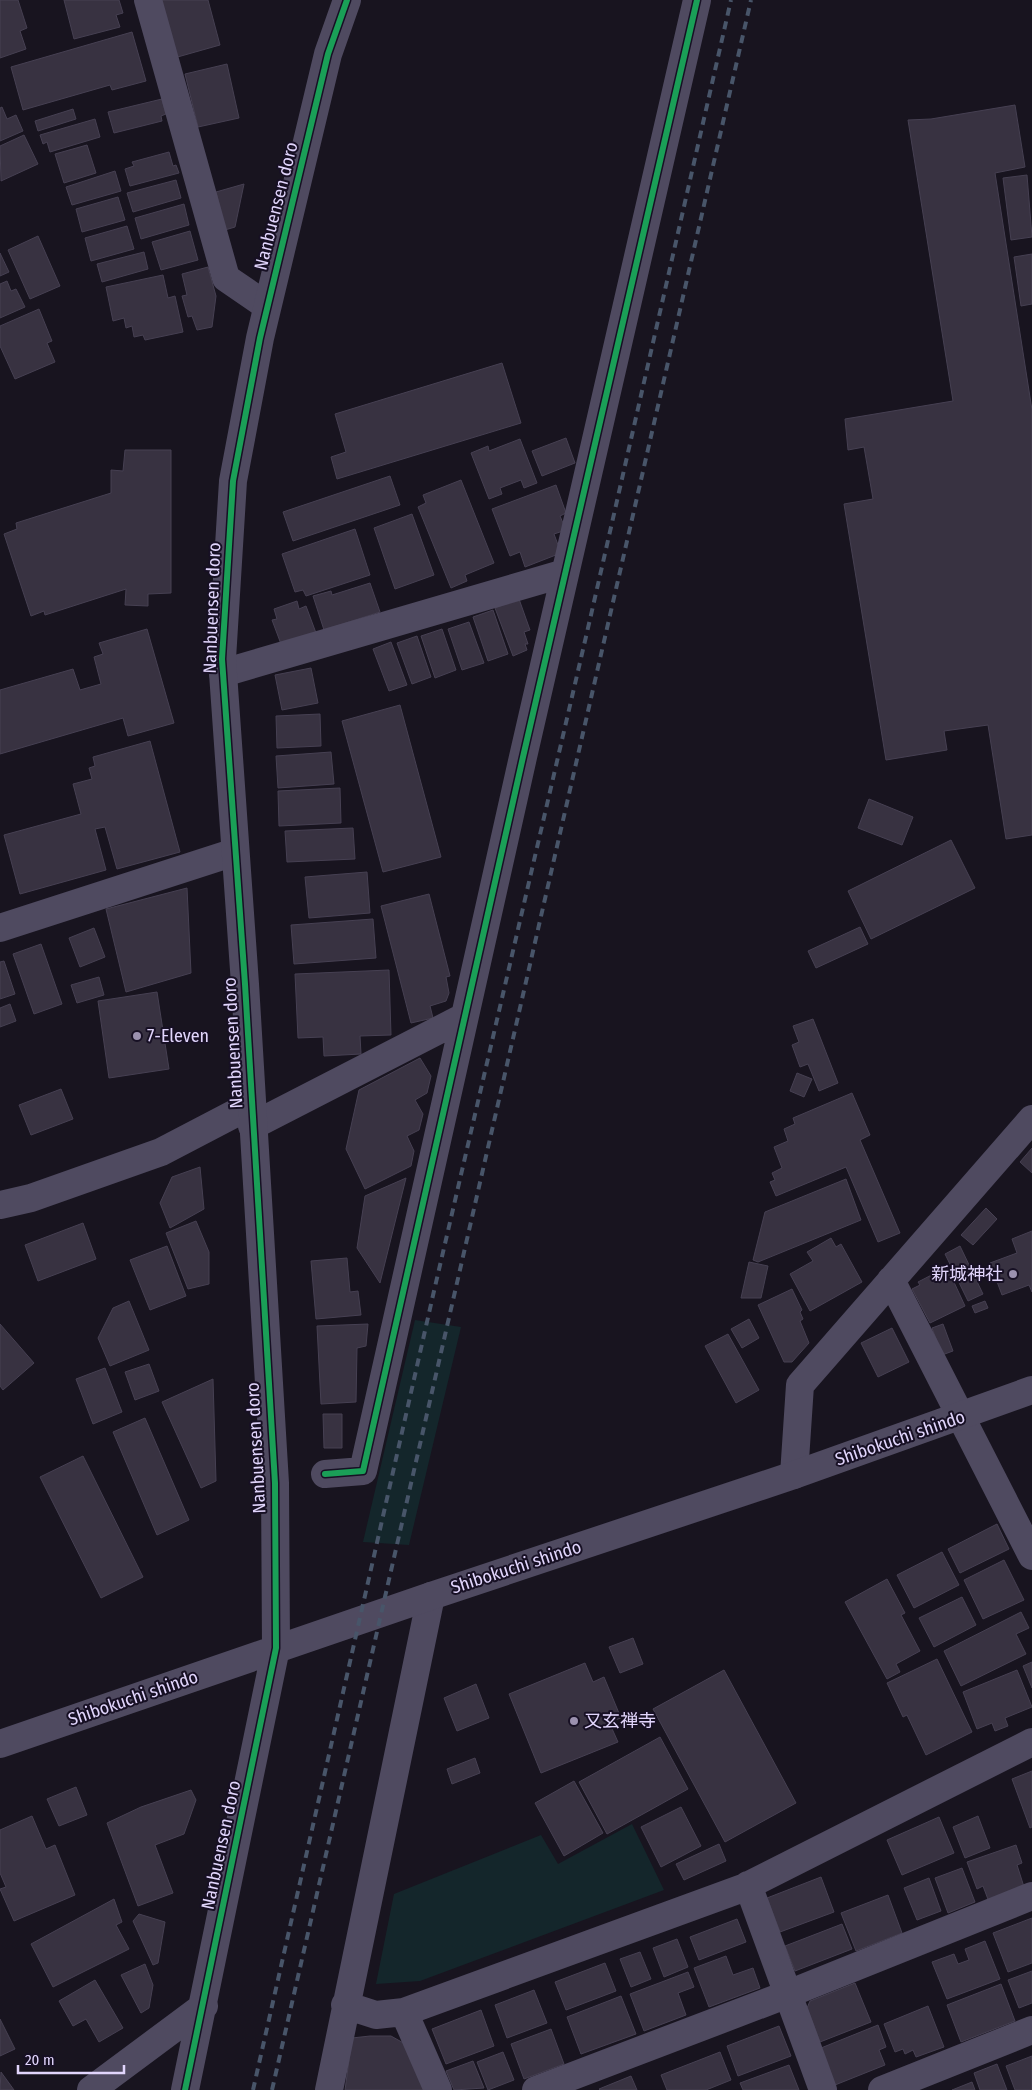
<svg xmlns="http://www.w3.org/2000/svg" width="1032" height="2090" font-family="'Fira Sans Condensed','Noto Sans JP',sans-serif">
  <rect width="100%" height="100%" fill="#18141f"/>
  <path fill="#14262b" d="M415,1320L461,1327L409,1545L363,1542Z
    M632,1824L664,1890L420,1981L376,1984L394,1894L541,1835L558,1864Z"/>
  <path fill="#383241" stroke="#464052" d="M0,0H18L27,28L20,31L26,49L0,58Z
    M64,0H119L123,13L116,15L120,27L74,39Z
    M158,0H208L220,45L174,58Z
    M132,32L146,81L112,90L110,85L23,110L11,67Z
    M227,64L239,118L198,127L185,74Z
    M162,99L166,114L161,116L162,121L114,133L108,112Z
    M1015,105L1025,167L995,173L1032,410V835L1006,839L988,725L944,731L947,750L886,760L844,504L873,499L864,447L848,450L845,419L953,401L908,120L931,119Z
    M2,107L7,119L16,115L23,131L0,141V108Z
    M73,109L76,119L38,131L35,121Z
    M95,119L100,137L50,152L47,142L43,144L40,135Z
    M24,135L38,164L1,181L0,146Z
    M87,145L96,173L64,183L55,154Z
    M169,152L173,166L176,165L179,173L130,186L125,169L134,166L132,162Z
    M115,171L121,191L72,205L66,187Z
    M1027,175L1032,237L1011,240L1003,178Z
    M176,180L181,198L133,212L127,193Z
    M244,184L235,227L225,230L216,192Z
    M118,197L125,220L82,232L76,209Z
    M184,204L189,225L141,239L135,218Z
    M127,226L134,249L91,261L85,238Z
    M190,231L198,260L161,270L152,242Z
    M38,236L60,286L30,299L8,250Z
    M144,252L148,269L102,282L97,264Z
    M0,253L9,272L0,276Z
    M1032,254V304L1021,306L1014,257Z
    M208,267L216,296L212,327L197,330L192,316L188,317L182,296L187,295L182,274Z
    M163,275L168,298L175,296L183,332L145,340L143,335L134,337L132,326L126,328L124,318L113,321L106,287Z
    M7,281L11,291L16,289L25,307L0,318V284Z
    M39,309L52,341L47,343L55,362L15,379L0,346V326Z
    M502,363L521,423L337,479L331,457L346,452L335,414Z
    M566,438L575,463L542,476L532,451Z
    M520,439L537,483L524,488L521,480L500,488L502,494L489,499L471,453L488,446L489,451Z
    M125,450H171V593L148,594V606L125,605L126,589L45,615L44,611L31,616L4,534L17,529L16,523L111,493V470L123,471Z
    M390,476L400,505L293,541L283,512Z
    M461,480L494,563L465,575L467,581L451,588L418,507L426,503L423,495Z
    M556,485L566,513L560,516L566,530L554,534L561,553L525,567L520,552L510,556L492,509Z
    M412,514L434,575L395,589L374,528Z
    M355,529L370,575L306,596L303,590L295,592L282,554Z
    M370,583L380,612L324,630L313,596L331,591L332,595Z
    M519,599L530,630L524,632L528,644H525L527,650L513,656L495,608Z
    M297,601L299,609L306,606L316,633L281,644L272,620L277,619L274,609Z
    M493,610L508,654L488,661L473,617Z
    M469,622L484,663L462,670L448,629Z
    M147,629L174,723L128,736L123,718L0,754V690L73,669L80,690L101,684L94,657L103,654L99,643Z
    M442,629L456,670L435,678L421,636Z
    M417,636L431,677L412,684L397,643Z
    M391,642L407,685L389,691L373,649Z
    M311,668L318,703L282,710L275,675Z
    M400,705L441,857L383,872L342,721Z
    M320,714L321,746L277,748L276,716Z
    M150,741L180,852L117,869L105,827L95,829L106,870L20,894L4,835L81,814L73,784L92,779L89,768L95,766L93,757Z
    M331,752L334,784L278,788L276,756Z
    M340,788L341,823L279,826L278,791Z
    M869,799L913,817L902,845L858,828Z
    M353,828L355,859L287,862L285,831Z
    M951,840L975,888L871,939L848,891Z
    M367,872L370,913L309,918L305,877Z
    M187,888L191,973L126,992L106,909Z
    M429,894L450,976L446,977L449,993L446,1001L430,1006L433,1018L411,1023L381,906Z
    M373,919L376,958L294,964L291,925Z
    M860,927L868,944L816,968L808,951Z
    M94,928L105,957L80,967L69,938Z
    M41,944L62,1004L34,1014L13,954Z
    M4,961L15,994L0,999V962Z
    M389,970L391,1035L360,1036L361,1054L324,1056L323,1037L298,1038L295,974Z
    M99,977L104,995L77,1003L71,985Z
    M157,992L169,1069L109,1078L98,1001Z
    M10,1004L16,1021L0,1027V1008Z
    M813,1019L838,1083L819,1091L808,1064L800,1067L792,1045L799,1042L793,1026Z
    M420,1058L431,1076L427,1093L415,1100L423,1114L419,1130L407,1136L414,1151L411,1166L365,1189L346,1149L359,1090Z
    M797,1073L812,1079L804,1097L790,1091Z
    M61,1089L73,1119L31,1135L19,1105Z
    M852,1093L870,1135L860,1140L900,1233L878,1242L846,1167L776,1196L770,1182L775,1180L772,1173L782,1168L774,1147L788,1141L784,1129L795,1124L793,1118Z
    M1032,1148V1173L1020,1162Z
    M200,1167L204,1209L170,1228L160,1203L172,1177Z
    M406,1178L380,1283L357,1248L365,1196Z
    M846,1179L861,1220L758,1262L753,1260L765,1212Z
    M986,1208L997,1219L973,1245L961,1235Z
    M196,1221L209,1252V1284L188,1289L166,1233Z
    M83,1223L96,1259L38,1281L25,1245Z
    M1032,1231V1292L1029,1285L1002,1295L990,1263L1017,1253L1012,1239Z
    M831,1238L836,1247L841,1244L862,1282L810,1311L790,1274L813,1261L807,1252Z
    M167,1246L186,1296L150,1310L130,1260Z
    M960,1246L983,1294L968,1301L945,1254Z
    M347,1258L350,1292L358,1291L361,1315L316,1319L311,1261Z
    M749,1262L768,1266L761,1298H741Z
    M947,1267L965,1306L930,1323L912,1289L920,1285L918,1282Z
    M792,1289L802,1310L800,1312L803,1319L800,1321L809,1343L792,1362H784L758,1305Z
    M129,1301L149,1350L110,1366L98,1338L113,1308Z
    M985,1301L988,1308L975,1313L972,1306Z
    M749,1319L759,1338L742,1348L731,1329Z
    M0,1324L34,1363L3,1390L0,1386Z
    M368,1324L366,1346L357,1348L356,1402L321,1404L317,1326Z
    M943,1324L953,1351L942,1355L932,1328Z
    M892,1328L909,1362L878,1377L861,1343Z
    M728,1334L759,1390L736,1403L705,1346Z
    M149,1364L159,1391L135,1400L125,1372Z
    M105,1368L122,1412L93,1424L76,1379Z
    M213,1379L216,1481L201,1488L162,1402Z
    M323,1414H342V1448H324Z
    M145,1418L189,1520L157,1535L113,1432Z
    M83,1456L143,1577L101,1598L40,1477Z
    M997,1524L1009,1549L960,1573L948,1549Z
    M942,1552L959,1585L914,1608L897,1575Z
    M1004,1560L1024,1600L983,1619L964,1580Z
    M887,1579L905,1613L901,1615L920,1651L896,1664L900,1672L887,1679L845,1602Z
    M962,1597L976,1625L934,1647L919,1618Z
    M1021,1612L1029,1628L1016,1634L1026,1654L961,1686L944,1651Z
    M633,1638L643,1664L620,1673L609,1647Z
    M937,1659L972,1732L926,1755L907,1715L903,1717L887,1683Z
    M1032,1662V1688L1023,1666Z
    M585,1663L593,1682L604,1677L621,1718L609,1722L618,1742L541,1773L509,1694Z
    M724,1670L796,1803L725,1842L653,1709Z
    M1017,1670L1032,1707L1005,1718L1008,1726L995,1731L992,1723L977,1729L963,1692Z
    M476,1684L489,1718L457,1731L444,1698Z
    M660,1737L688,1789L607,1834L579,1782Z
    M475,1758L480,1773L452,1784L447,1769Z
    M1032,1771V1827L1030,1828L1012,1779Z
    M574,1781L603,1833L564,1856L535,1803Z
    M76,1787L87,1815L59,1826L47,1799Z
    M191,1790L196,1800L184,1834L155,1845L173,1893L138,1906L107,1823L141,1807Z
    M681,1807L701,1846L661,1867L641,1827Z
    M32,1816L46,1849L55,1845L75,1895L14,1921L0,1889L6,1887L0,1873V1830Z
    M978,1816L990,1848L965,1858L953,1827Z
    M939,1817L954,1853L902,1875L887,1840Z
    M719,1844L726,1861L684,1880L676,1864Z
    M1016,1845L1022,1863L1017,1865L1025,1890L989,1902L983,1886L977,1889L967,1862Z
    M962,1868L975,1902L948,1913L935,1878Z
    M821,1877L834,1912L780,1932L767,1898Z
    M929,1878L941,1911L917,1920L904,1888Z
    M888,1895L902,1933L856,1951L841,1913Z
    M114,1899L122,1922L116,1925L129,1949L53,1987L31,1944Z
    M139,1914L165,1922L158,1963L153,1965L133,1921Z
    M1032,1918V1963L1008,1972L993,1933Z
    M737,1919L746,1942L699,1960L690,1937Z
    M842,1924L852,1949L795,1971L785,1946Z
    M677,1939L688,1967L664,1977L653,1948Z
    M985,1941L1000,1979L947,1999L932,1962L954,1954L958,1964L969,1960L965,1949Z
    M640,1952L651,1979L631,1987L620,1959Z
    M726,1956L733,1975L753,1968L760,1988L709,2007L694,1968Z
    M605,1963L616,1991L566,2010L555,1982Z
    M145,1964L153,1985L149,2008L141,2013L121,1975Z
    M1032,1971V2003L1019,2008L1008,1980Z
    M688,1972L694,1987L678,1993L686,2015L644,2031L630,1994Z
    M95,1980L123,2028L99,2042L86,2019L73,2026L59,2001Z
    M855,1983L871,2022L820,2042L807,2008L810,2001Z
    M1001,1984L1015,2021L961,2042L947,2005Z
    M534,1990L547,2023L507,2038L495,2005Z
    M621,1996L636,2034L581,2054L567,2017Z
    M928,2006L944,2047L916,2057L913,2050L905,2054L903,2049L895,2052L884,2024Z
    M481,2010L494,2046L446,2064L432,2029Z
    M0,2019L15,2049L0,2056Z
    M878,2025L886,2047L879,2050L885,2065L835,2085L821,2048Z
    M779,2026L791,2056L738,2076L727,2046Z
    M551,2029L564,2064L524,2079L511,2044Z
    M370,2036H391L407,2045L428,2090H345L352,2038Z
    M503,2052L514,2080L488,2090L477,2062Z
    M720,2052L731,2080L706,2090H667L661,2075Z
    M1032,2056V2090H1015L1006,2066Z
    M473,2061L484,2088L454,2090L446,2071Z
    M997,2064L1007,2090H980L974,2073Z
    M789,2065L799,2090H743L740,2083Z
    M1,2072L14,2090H0Z
    M631,2076L637,2090H600L599,2089Z
    M972,2082L975,2090H952Z"/>
  <g fill="none" stroke-linecap="round" stroke-linejoin="round">
    <path stroke="#4f4a60" stroke-width="28" d="M148,0L226,278L267,306
      M223,673L565,573
      M0,928L235,852
      M252,1126L464,1017
      M0,1205L31,1198L161,1152L251,1105
      M891,1280L1032,1556
      M325,1474L363,1471L523,757L697,0
      M794,1475L800,1385L1032,1119
      M748,1885L823,2090
      M345,2005L376,2015L404,2012L743,1888L1032,1742
      M404,2012L438,2090
      M329,2090L431,1596
      M536,2090L788,1994L1032,1896
      M882,2090L1032,2030"/>
    <path stroke="#4f4a60" stroke-width="28" d="M0,1744L431,1596L794,1475L1032,1390
      M91,2090L204,2006
      M185,2090L276,1648L275,1483L245,984L222,659L233,481L260,338L328,54L347,0"/>
    <path stroke="#485569" stroke-width="4" stroke-dasharray="8 6" stroke-linecap="butt" d="M253,2090L434,1291L591,615L731,0
      M272,2090L751,0"/>
    <g stroke="#171024" stroke-width="9">
      <path id="cycleway" d="M325,1474L363,1471L523,757L697,0
        M185,2090L276,1648L275,1483L245,984L222,659L233,481L260,338L328,54L347,0"/>
    </g>
    <use href="#cycleway" stroke="#1a9f57" stroke-width="6"/>
  </g>
  <g fill="#9b91af" stroke="#171024" stroke-width="2">
    <circle cx="137" cy="1036" r="5"/>
    <circle cx="1013" cy="1274" r="5"/>
    <circle cx="574" cy="1721" r="5"/>
  </g>
  <g text-anchor="middle" stroke-width="4" stroke-linejoin="round" paint-order="stroke">
    <g font-size="18" fill="#e1d5fc" stroke="#171024">
      <text transform="translate(276 206) rotate(-76)" y="6">Nanbuensen doro</text>
      <text transform="translate(212 608) rotate(-88)" y="6">Nanbuensen doro</text>
      <text transform="translate(233 1043) rotate(-93)" y="6">Nanbuensen doro</text>
      <text transform="translate(900 1438) rotate(-19)" y="6">Shibokuchi shindo</text>
      <text transform="translate(256 1448) rotate(-93)" y="6">Nanbuensen doro</text>
      <text transform="translate(516 1567) rotate(-18)" y="6">Shibokuchi shindo</text>
      <text transform="translate(133 1698) rotate(-19)" y="6">Shibokuchi shindo</text>
      <text transform="translate(221 1845) rotate(-78)" y="6">Nanbuensen doro</text>
    </g>
    <g font-size="18" fill="#e1d5fc" stroke="#171024" text-anchor="start">
      <text x="147" y="1042">7-Eleven</text>
      <text x="1003" y="1280" text-anchor="end">新城神社</text>
      <text x="584" y="1727">又玄禅寺</text>
    </g>
  </g>
  <path d="M18 2065v8h106v-8" fill="none" stroke="#e1d5fc" stroke-width="2.5"/>
  <text x="25" y="2065" font-size="15" fill="#e1d5fc" stroke="#171024" stroke-width="4" paint-order="stroke">20 m</text>
</svg>
